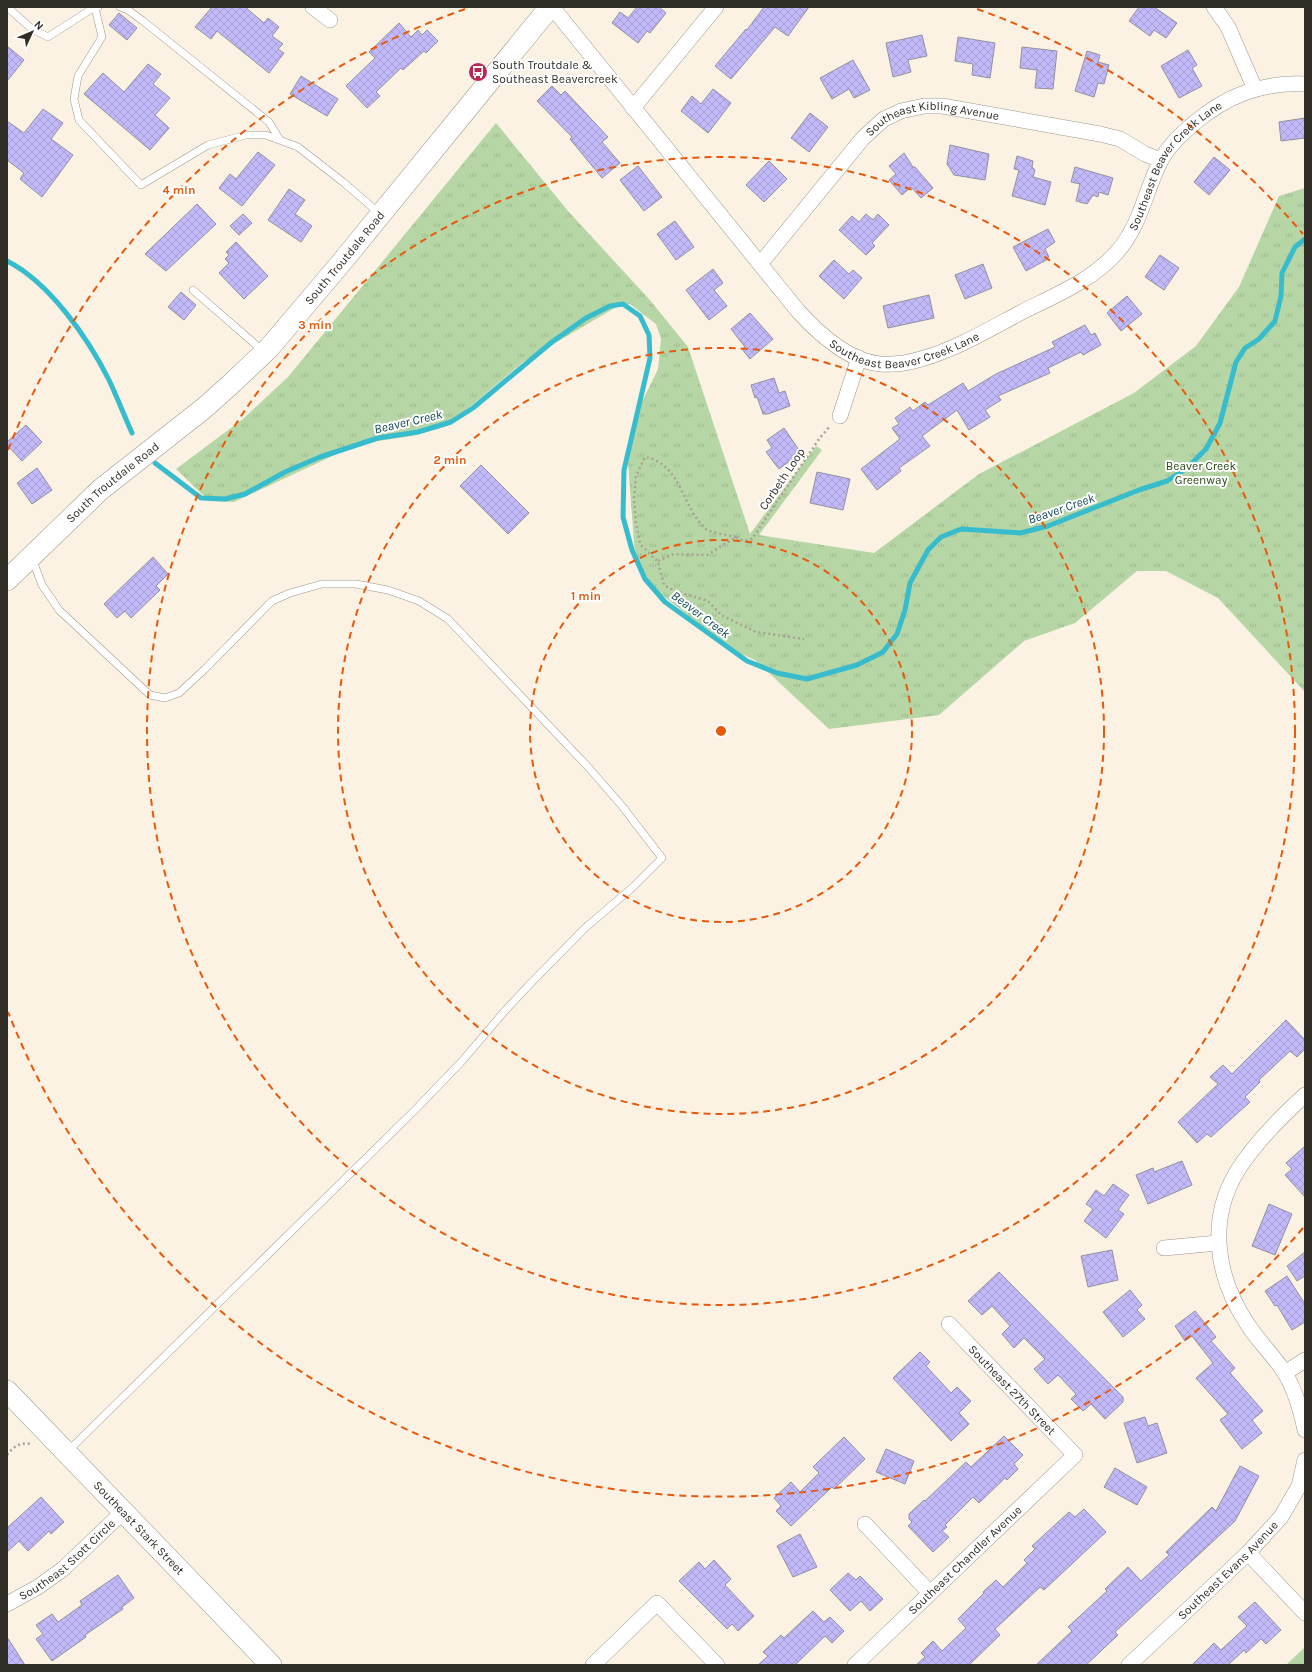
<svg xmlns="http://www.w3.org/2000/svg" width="1312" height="1672" font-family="Karla,sans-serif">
  <defs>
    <pattern id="park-tufts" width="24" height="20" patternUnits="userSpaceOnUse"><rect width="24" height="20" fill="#b6d6a5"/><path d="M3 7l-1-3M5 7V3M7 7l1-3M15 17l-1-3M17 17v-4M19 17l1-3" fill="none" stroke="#9db88e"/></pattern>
    <pattern id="building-cross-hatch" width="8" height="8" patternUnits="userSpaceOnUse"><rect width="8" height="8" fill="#c2b9f9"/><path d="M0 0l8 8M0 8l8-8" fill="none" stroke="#a79fd5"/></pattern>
  </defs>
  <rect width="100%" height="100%" fill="#fbf2e3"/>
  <path fill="url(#park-tufts)" d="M496,123L568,211L649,299L688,347L750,534L816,446L822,450L759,535L874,553L979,474L1134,393L1196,346L1239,287L1279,196L1305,188V692L1218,598L1166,571H1137L1075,623L1024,641L939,715L829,729L755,660L730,649L651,586L635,555L628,463L637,412L658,369L661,339L656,324L630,304L618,306L523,362L447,426L412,436L358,444L234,502L209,501L176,469L243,419L288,377Z
    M1305,1647V1665H1286Z"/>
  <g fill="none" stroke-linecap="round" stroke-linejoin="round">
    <path stroke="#37bccd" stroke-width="5" d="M7,261C49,282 88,338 109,380C117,397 124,415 132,433
      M155,463L201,498L225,499L245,494L285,472L320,457L378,438L418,432L451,422L473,408L552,342L586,318L610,306L623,304L640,316L649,335L650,358L624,470L623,517L632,550L645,579L665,602L747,661L777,673L807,679L857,665L883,652L897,634L905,610L910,583L928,550L941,537L961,529L1020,533L1048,526L1139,490L1167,481L1187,468L1206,449L1220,423L1236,362L1245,348L1259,339L1275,321L1281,296L1282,273L1295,247L1305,239"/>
  </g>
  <path fill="url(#building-cross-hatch)" stroke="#92909f" d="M212,7H245L264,23L268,18L279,27L272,36L283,44L278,49L284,53L269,73L217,31L211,39L195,27Z
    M637,7H659L666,13L650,33L647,31L638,43L612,23L620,12L628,18Z
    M764,7H809L788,36L775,27L731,79L715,66L746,29L747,30Z
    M1139,7H1154L1177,23L1166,38L1154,30L1150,36L1129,21Z
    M119,13L137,28L127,40L109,25Z
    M399,23L411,37L418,30L422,35L427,30L438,41L426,53L424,51L403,70L401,68L376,92L380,96L367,108L346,86L375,58L369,52Z
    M922,35L927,56L908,60L911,72L893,77L886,43Z
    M958,37L995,43L990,78L972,75L973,64L955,61Z
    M7,46L24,60L7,81Z
    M1022,47L1057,51L1053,89L1035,88L1037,70L1020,68Z
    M1188,50L1197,65L1192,68L1202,86L1179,98L1161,66Z
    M1087,51L1100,55L1098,62L1109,65L1104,84L1098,83L1094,97L1075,91Z
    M853,60L870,90L854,98L849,89L832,99L820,78Z
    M148,64L161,74L153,84L170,98L155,115L169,128L150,150L84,94L103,73L124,92Z
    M301,76L338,99L327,116L290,94Z
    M552,86L561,95L565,91L608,137L602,142L620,163L602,178L570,139L572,137L537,101Z
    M713,89L731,103L708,133L681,111L692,96L701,104Z
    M43,109L63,123L51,139L73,155L42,197L20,179L24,173L7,160V121L24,133Z
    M810,113L828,127L809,152L791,138Z
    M1305,118V138L1281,141L1279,122Z
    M950,145L989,154L985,180L954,175L947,164Z
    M258,152L275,165L242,206L219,188L230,174L236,179Z
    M904,153L913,167H915L933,188L921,198L911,187L902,195L889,180L896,174L889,166Z
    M1017,156L1033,161L1032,167L1035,170L1033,177L1051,182L1045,205L1012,196L1019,170L1014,169Z
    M1214,157L1230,170L1209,195L1194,182Z
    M769,161L787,179L764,202L746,185Z
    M638,166L662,197L644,211L620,180Z
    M1075,167L1113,178L1108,195L1099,192L1098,197L1093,195L1087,204L1076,201L1080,184L1071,182Z
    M289,189L305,200L295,214L312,226L301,242L268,220Z
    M197,204L216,224L166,271L145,254Z
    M243,214L252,223L239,235L230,226Z
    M866,214L873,220L878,214L889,225L872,243L875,246L866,255L839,230L852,216L859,222Z
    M675,221L694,247L676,260L657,234Z
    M1048,229L1055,242L1045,249L1049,257L1047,258L1048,259L1026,271L1013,247Z
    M236,242L268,276L244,299L219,273L229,263L225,259L229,255L226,252Z
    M1160,255L1179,268L1164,290L1145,277Z
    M834,260L849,274L853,270L862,278L844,299L819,276Z
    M983,264L992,288L965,299L955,275Z
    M713,269L723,283L714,290L727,306L709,320L686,290Z
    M181,292L196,305L184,320L168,307Z
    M929,295L934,318L888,328L883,306Z
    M1127,296L1142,314L1121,331L1107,313Z
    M750,313L773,339L750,359L742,349L745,347L731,329Z
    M1085,325L1091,335L1095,333L1101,345L1083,355L1081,352L1048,368L1050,373L998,396L1001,400L985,410L990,417L969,430L957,410L922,436L930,446L899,468L901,471L877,490L861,469L900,439L892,428L899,424L895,418L910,407L913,411L925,402L928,405L963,383L968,391L996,374L1055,347L1052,342Z
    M774,378L779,393L785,391L790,406L768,414H763L757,397L755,398L751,385Z
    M26,425L42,442L22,461L7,445V442Z
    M784,428L801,453L779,469L766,452L772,448L767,440Z
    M481,465L529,513L508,534L460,486Z
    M37,468L52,490L32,504L17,483Z
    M817,472L850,479L843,510L810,503Z
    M153,557L168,574L156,586L160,590L131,618L125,611L117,618L104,604Z
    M1286,1020L1305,1040V1049L1297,1057L1290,1051L1259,1080L1260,1082L1245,1097L1250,1102L1211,1137L1207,1134L1197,1143L1178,1122L1218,1084L1210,1077L1223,1065L1232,1074Z
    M1305,1146V1197L1285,1175L1292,1169L1286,1163Z
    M1182,1161L1192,1185L1148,1204L1136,1175L1153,1168L1154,1172Z
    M1113,1184L1129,1195L1118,1210L1124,1214L1106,1238L1084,1221L1093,1209L1086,1204L1096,1190L1104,1196Z
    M1269,1204L1292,1214L1275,1255L1252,1246Z
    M1112,1250L1118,1280L1088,1287L1081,1256Z
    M1305,1252V1276L1297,1281L1287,1266Z
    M999,1272L1123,1397V1402L1105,1419L1091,1404L1083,1411L1071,1399L1076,1394L1058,1375L1048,1384L1034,1369L1045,1359L1024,1338L1014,1348L1002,1334L1010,1326L992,1306L982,1315L968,1301Z
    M1287,1276L1305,1304V1322L1292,1330L1277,1305L1275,1306L1265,1291Z
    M1130,1290L1142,1305L1137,1310L1145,1319L1123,1337L1103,1312Z
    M1195,1311L1216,1337L1211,1341L1235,1368L1230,1373L1263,1411L1252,1420L1262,1433L1242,1449L1220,1420L1228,1414L1196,1378L1213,1363L1192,1336L1185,1341L1175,1326Z
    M920,1352L930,1362L926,1366L951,1393L957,1387L971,1401L959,1413L969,1424L951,1441L893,1378Z
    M1145,1417L1148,1426L1157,1423L1167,1453L1137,1463L1124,1423Z
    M1004,1436L1023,1455L1014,1464L1018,1469L1007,1480L1005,1478L979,1503L973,1497L945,1525L947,1527L942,1531L949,1537L933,1552L908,1526L912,1522L909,1519V1514L924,1500L925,1501L966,1462L971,1467Z
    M844,1437L865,1459L834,1489L832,1487L791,1526L776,1511L781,1506L774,1498L791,1482L800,1492L819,1473L813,1467Z
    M886,1449L914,1461L905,1484L876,1472Z
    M1240,1466L1259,1476L1235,1521L1115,1632L1118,1635L1086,1665H1036L1072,1631L1068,1627L1107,1591L1105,1589L1128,1567L1141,1581L1169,1555L1166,1552L1212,1507L1216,1511Z
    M1115,1468L1147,1487L1137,1505L1104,1487Z
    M41,1497L64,1522L51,1534L49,1531L28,1551L19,1541L7,1552V1528Z
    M1084,1509L1106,1532L1044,1590L1040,1587L995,1629L1000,1635L969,1665H916L925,1657L921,1653L933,1641L942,1651L966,1628L958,1619L984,1593L983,1592L996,1580L1003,1587L1027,1563L1024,1560L1035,1549L1032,1546L1069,1512L1075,1517Z
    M800,1534L817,1567L793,1577L777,1546Z
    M714,1560L731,1579L725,1585L754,1616L738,1631L732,1624L727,1629L679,1581L699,1562L705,1569Z
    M848,1573L856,1580L860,1576L883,1599L870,1611L861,1601L850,1611L830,1590Z
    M118,1575L134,1598L122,1607L123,1609L85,1635L86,1637L52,1661L36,1639L43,1634L36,1625L52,1614L58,1622L82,1605L80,1601Z
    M1255,1602L1281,1630L1266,1644L1261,1639L1246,1653L1244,1650L1228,1665H1192L1214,1643L1221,1650L1247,1626L1238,1617Z
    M813,1611L824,1622L830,1617L844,1631L832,1643L825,1636L795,1665H758L768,1656L763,1652L781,1635L784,1638Z
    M7,1637L25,1665H7Z"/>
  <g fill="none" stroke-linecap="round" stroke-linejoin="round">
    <g stroke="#9f9789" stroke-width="8">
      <path id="service" d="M7,7L32,29L48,37L93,8L98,7
        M92,7L96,12L102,37L78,76L74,99L79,120L141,185L208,145L246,135H266L298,147L343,182L379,213
        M120,7L128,10L143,21L269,122L280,140
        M193,290L263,351
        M32,558L42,585L59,610L150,695L165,698L179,693L205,669L272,601L290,593L322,584H356L388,590L419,601L448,619L589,768L622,806L662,858L633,887L585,928L529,985L503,1013L463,1060L417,1108L67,1452"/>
    </g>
    <g stroke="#9f9789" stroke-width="16">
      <g id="minor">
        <path d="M313,7L330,20"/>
        <path id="s1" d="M552,7L798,311C818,333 848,361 880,364C894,365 908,363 921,359C956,349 988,330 1020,313C1053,296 1092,281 1117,252C1141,225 1145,191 1161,160C1169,145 1181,135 1193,124C1226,96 1261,82 1305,84"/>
        <path d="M1214,7L1228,27L1255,89"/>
        <path d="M633,108L716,7"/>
        <path id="s2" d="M760,264L863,138L884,119L901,111L924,106H942L1100,134L1120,139L1145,154L1161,160"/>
        <path d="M840,416L859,358"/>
        <path d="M1305,1095C1283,1115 1261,1137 1244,1161C1206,1213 1214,1274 1248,1325C1259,1342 1274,1356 1285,1373C1295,1390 1301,1411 1305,1430"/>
        <path d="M1164,1248L1218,1243"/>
        <path d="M1285,1373L1305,1360"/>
        <path d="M865,1524L930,1593"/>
        <path d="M1248,1553L1305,1613"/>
        <path id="s3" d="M7,1604L38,1587L63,1569L123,1512"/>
        <path d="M593,1665L657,1603L717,1665"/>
        <path id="s4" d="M855,1665L1075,1455L949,1324"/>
        <path id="s5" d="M1129,1665L1248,1553L1281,1517L1299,1486L1305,1460"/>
      </g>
    </g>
    <g stroke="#9f9789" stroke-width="22">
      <g id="secondary">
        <path id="s6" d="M7,580L100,490L203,409L230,385L269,348L341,263L550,7"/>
        <path id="s7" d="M7,1391L271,1665"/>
      </g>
    </g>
    <path stroke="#a8a196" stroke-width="2.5" stroke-dasharray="2 3" stroke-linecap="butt" d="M736,537C729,535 710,533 706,529C681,507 682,464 645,457L636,476L634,498L636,523L640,544L658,562L664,585L675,591L708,601L721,615L756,632L804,639
      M658,561L674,554L707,555L736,537L744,541L752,539L819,439L830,426
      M7,1455C14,1446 20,1442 32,1444"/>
    <use href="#service" stroke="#fff" stroke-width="7"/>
    <use href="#minor" stroke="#fff" stroke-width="15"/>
    <use href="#secondary" stroke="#fff" stroke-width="21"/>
  </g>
  <g fill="none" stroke="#e8590c" stroke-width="2" stroke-dasharray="7 5">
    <circle cx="721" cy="731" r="191"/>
    <circle cx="721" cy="731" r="383"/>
    <circle cx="721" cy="731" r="574"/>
    <path d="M1303 1228A766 766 0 0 1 8 1012M8 450A766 766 0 0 1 465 9M977 9A766 766 0 0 1 1303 234"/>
  </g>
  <defs>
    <g id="bus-disc" transform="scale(1)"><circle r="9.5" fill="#b82854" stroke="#fff"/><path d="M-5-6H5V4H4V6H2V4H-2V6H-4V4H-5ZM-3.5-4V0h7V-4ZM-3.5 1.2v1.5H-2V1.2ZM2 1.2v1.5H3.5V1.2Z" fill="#fff"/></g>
  </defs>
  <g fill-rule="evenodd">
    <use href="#bus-disc" x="478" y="72"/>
  </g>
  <g text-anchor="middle" stroke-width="4" stroke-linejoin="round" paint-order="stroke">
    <g font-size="12" fill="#302d27" stroke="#fff" text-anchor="start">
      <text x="492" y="69">South Troutdale &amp;<tspan x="492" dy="14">Southeast Beavercreek</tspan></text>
    </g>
    <g font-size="12" fill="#302d27" stroke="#fff">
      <text dy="4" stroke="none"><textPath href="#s2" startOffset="239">Southeast Kibling Avenue</textPath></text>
      <text dy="4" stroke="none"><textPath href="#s1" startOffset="863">Southeast Beaver Creek Lane</textPath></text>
      <text dy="4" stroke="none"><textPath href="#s6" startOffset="468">South Troutdale Road</textPath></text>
      <text dy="4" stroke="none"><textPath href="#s1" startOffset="515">Southeast Beaver Creek Lane</textPath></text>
      <text transform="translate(782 479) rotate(-56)" y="4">Corbeth Loop</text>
      <text dy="4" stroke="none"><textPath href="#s6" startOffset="144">South Troutdale Road</textPath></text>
      <text transform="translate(1012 1390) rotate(46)" y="4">Southeast 27th Street</text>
      <text dy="4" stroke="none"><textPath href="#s7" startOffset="190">Southeast Stark Street</textPath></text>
      <text dy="4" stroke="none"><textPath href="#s3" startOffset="75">Southeast Stott Circle</textPath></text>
      <text dy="4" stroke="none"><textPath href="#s4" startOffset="152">Southeast Chandler Avenue</textPath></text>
      <text dy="4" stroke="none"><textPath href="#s5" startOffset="137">Southeast Evans Avenue</textPath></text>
    </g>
    <g font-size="12" fill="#294714" stroke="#fff">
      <text x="1201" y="470">Beaver Creek<tspan x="1201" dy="14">Greenway</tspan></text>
    </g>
    <g font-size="13" font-style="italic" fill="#114950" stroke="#fff">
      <text transform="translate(408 421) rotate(-13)" y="5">Beaver Creek</text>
      <text transform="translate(1061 508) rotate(-19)" y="5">Beaver Creek</text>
      <text transform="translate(701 614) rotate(37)" y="5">Beaver Creek</text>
    </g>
  </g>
  <circle cx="721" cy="731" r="6" fill="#e8590c" stroke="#fff" stroke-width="2"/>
  <g font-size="12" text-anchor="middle" font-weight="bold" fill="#e8590c" stroke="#fff" stroke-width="4" stroke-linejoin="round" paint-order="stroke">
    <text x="179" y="194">4 min</text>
    <text x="315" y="329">3 min</text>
    <text x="450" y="464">2 min</text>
    <text x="586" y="600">1 min</text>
  </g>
  <rect width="1312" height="1672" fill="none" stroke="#302d27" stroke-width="16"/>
  <g transform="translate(32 32) rotate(46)" stroke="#ffffff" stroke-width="3" paint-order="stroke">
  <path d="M0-3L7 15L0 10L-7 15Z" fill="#302d27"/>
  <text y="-6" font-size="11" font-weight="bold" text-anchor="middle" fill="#302d27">N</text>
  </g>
</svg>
